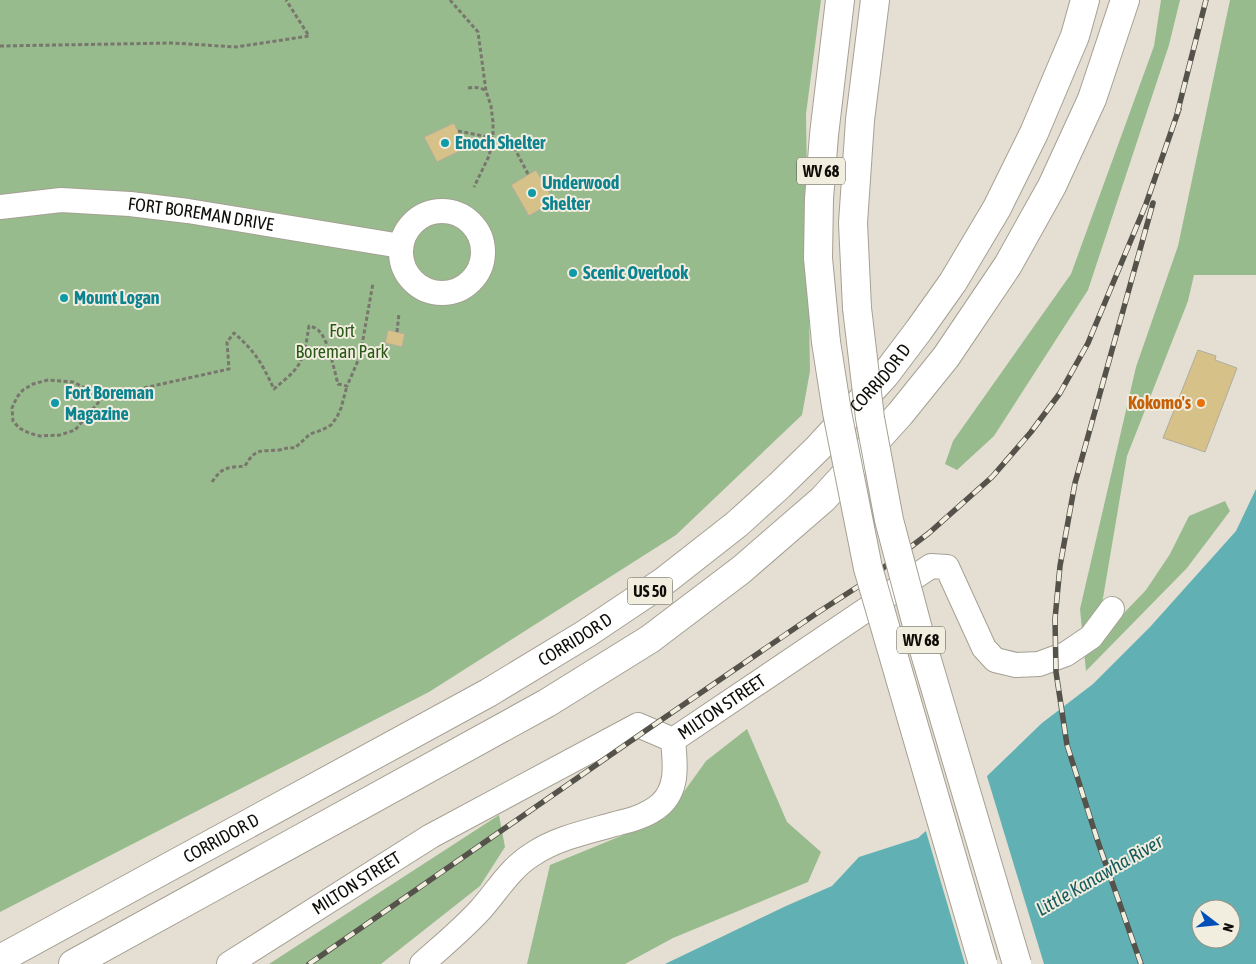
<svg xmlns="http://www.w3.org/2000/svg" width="1256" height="964" font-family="'Asap Condensed',sans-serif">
  <rect width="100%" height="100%" fill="#e4dfd2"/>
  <path fill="#98bb8e" d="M0,0H821L806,114L810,371L802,415L676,535L429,692L0,912Z
    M1161,0H1180L1169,45L1088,290L994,436L957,470L945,464L953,441L1071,274L1154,46Z
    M1230,0H1256V275H1194L1188,301L1127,456L1102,604L1122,615L1146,590L1170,554L1189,516L1225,501L1230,511L1187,568L1086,671L1080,609L1136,367L1178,246Z
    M747,729L787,822L821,852L808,882L673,938L625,964H527L550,865L665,818L706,761Z
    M499,815L505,847L480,886L381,964H269Z"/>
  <path fill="#61b0b4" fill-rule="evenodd" d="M1256,489V964H665L786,906L832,886L859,857L918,838L984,779L1042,723L1093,684L1150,627L1236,531ZM1201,909H1231V939H1201Z"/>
  <path fill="#e4dfd2" d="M986,773L1044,964H965L925,828Z"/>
  <path fill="#d6c188" stroke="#b1ac9f" d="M454,123L466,148L437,162L424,137Z
    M536,170L554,201L529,216L511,185Z
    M388,330L405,334L402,347L385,343Z
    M1198,350L1216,356L1215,360L1237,368L1205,452L1163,438Z"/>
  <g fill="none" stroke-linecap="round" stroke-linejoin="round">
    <g stroke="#a5a093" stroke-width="26">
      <g id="street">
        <path id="s1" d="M0,207L61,200L130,204L188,211L401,246"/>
        <circle cx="442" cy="252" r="41"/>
        <path id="s2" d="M229,964L431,836L638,725L673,740L931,566L947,567L984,648L995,660L1016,665L1039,664L1066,654L1091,637L1112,609"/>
        <path d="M422,964C442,946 463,929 481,909C498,890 510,868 533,854C557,838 587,832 615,824C631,820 647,816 660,805C679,788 675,763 673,740"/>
      </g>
    </g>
    <g stroke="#a5a093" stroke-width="30">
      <g id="highway">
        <path d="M857,308L853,223L860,120L875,0"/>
        <path d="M826,342L818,258L819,199L824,135L840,0"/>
        <path id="s3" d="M0,959L488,693L587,633L663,582L737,524L779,486L818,448L885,375L919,330L953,282L997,208L1034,133L1075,36L1085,0"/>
        <path d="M73,964L547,703L650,639L741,570L823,499L900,414L946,357L1008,265L1052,186L1092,99L1125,0"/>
      </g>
    </g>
    <path stroke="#79766d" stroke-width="3" stroke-dasharray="4 2.5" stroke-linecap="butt" d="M450,0L478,32L486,91L491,106L493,122V138L489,156L474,187
      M0,46L173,43L236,47L309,36L286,0
      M468,88C475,87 480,87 486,91
      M458,131L493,138L515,149L528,174
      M397,332L399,313
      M103,397L73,382L48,380L33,384L23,390L17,397L12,408L13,421L19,428L29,433L40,436L60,435L75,430L103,397L229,369L227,342L234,333C256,352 262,364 274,389C283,381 296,372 301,360C306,350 307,337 309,326C313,327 317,328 319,331C329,341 334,370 338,384L347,386L360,356L373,283
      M212,482C223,466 227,468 245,466C256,447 261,452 279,450C285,449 289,447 295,448L310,434L322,430L331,425L337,417L341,408L347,386"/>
    <use href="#street" stroke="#fff" stroke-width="24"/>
    <use href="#highway" stroke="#fff" stroke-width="28"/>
    <g stroke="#54524a" stroke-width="5.5">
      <path id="rail" d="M1177,114L1206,0
        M309,964L648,729L817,613L862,584L929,533L992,477L1031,432L1060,393L1088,343L1146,204L1179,109
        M1141,964L1098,842L1067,745L1056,672L1055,619L1060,566L1075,483L1153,203"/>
    </g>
    <use href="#rail" stroke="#f1eddf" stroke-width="4" stroke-dasharray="11" stroke-linecap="butt"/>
    <g stroke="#a5a093" stroke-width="30" stroke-linecap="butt">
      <path id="highway-bridge" d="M857,308L870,418L889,520L919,633L1017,964
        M826,342L837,412L868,568L983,964"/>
    </g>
    <use href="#highway-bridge" stroke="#fff" stroke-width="28"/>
  </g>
  <g fill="#0f9aa8" stroke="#f1eddf" stroke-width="2">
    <circle cx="445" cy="143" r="5"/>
    <circle cx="532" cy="193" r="5"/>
    <circle cx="573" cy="273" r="5"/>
    <circle cx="64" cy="298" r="5"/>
    <circle cx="55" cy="403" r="5"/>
  </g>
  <circle fill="#e8710a" stroke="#f1eddf" stroke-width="2" cx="1201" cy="403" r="5"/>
  <g text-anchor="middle" stroke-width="4" stroke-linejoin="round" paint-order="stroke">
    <g fill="#f1eddf" stroke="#525048" stroke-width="1">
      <rect x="797" y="157.5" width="48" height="27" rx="4"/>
      <rect x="627.5" y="577.5" width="45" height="27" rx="4"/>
      <rect x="897" y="626.5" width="48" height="27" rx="4"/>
    </g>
    <g font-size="16" font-weight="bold" fill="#0e0d08">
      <text x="821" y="177">WV 68</text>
      <text x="650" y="597">US 50</text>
      <text x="921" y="646">WV 68</text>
    </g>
    <g font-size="18" font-weight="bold" fill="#0d838f" stroke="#f1eddf" text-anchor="start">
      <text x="455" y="149">Enoch Shelter</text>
      <text x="542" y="189">Underwood<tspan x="542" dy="21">Shelter</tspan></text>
      <text x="583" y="279">Scenic Overlook</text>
      <text x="74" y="304">Mount Logan</text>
      <text x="65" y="399">Fort Boreman<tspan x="65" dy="21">Magazine</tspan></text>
    </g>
    <g font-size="18" fill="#0e0d08" stroke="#f1eddf">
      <text dy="6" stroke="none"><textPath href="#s1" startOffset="202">FORT BOREMAN DRIVE</textPath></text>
      <text dy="6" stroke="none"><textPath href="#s3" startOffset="1062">CORRIDOR D</textPath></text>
      <text dy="6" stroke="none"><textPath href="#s3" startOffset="658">CORRIDOR D</textPath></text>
      <text dy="6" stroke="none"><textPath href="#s2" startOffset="571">MILTON STREET</textPath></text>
      <text dy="6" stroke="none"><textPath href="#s3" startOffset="252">CORRIDOR D</textPath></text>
      <text dy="6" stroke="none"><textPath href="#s2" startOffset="151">MILTON STREET</textPath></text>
    </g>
    <g font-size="18" fill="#295816" stroke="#f1eddf">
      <text x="342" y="337">Fort<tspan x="342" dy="21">Boreman Park</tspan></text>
    </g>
    <g font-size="18" font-weight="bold" fill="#c56008" stroke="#f1eddf" text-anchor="end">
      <text x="1191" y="409">Kokomo's</text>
    </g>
    <g font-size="19" font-style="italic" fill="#155a5d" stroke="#f1eddf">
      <text transform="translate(1099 875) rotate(-30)" y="7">Little Kanawha River</text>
    </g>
  </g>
  <g transform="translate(1216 924) rotate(106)"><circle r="24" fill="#f1eddf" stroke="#969389"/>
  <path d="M0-4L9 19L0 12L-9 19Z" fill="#004fb8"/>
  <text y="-8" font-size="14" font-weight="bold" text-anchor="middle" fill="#0e0d08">N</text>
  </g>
</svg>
